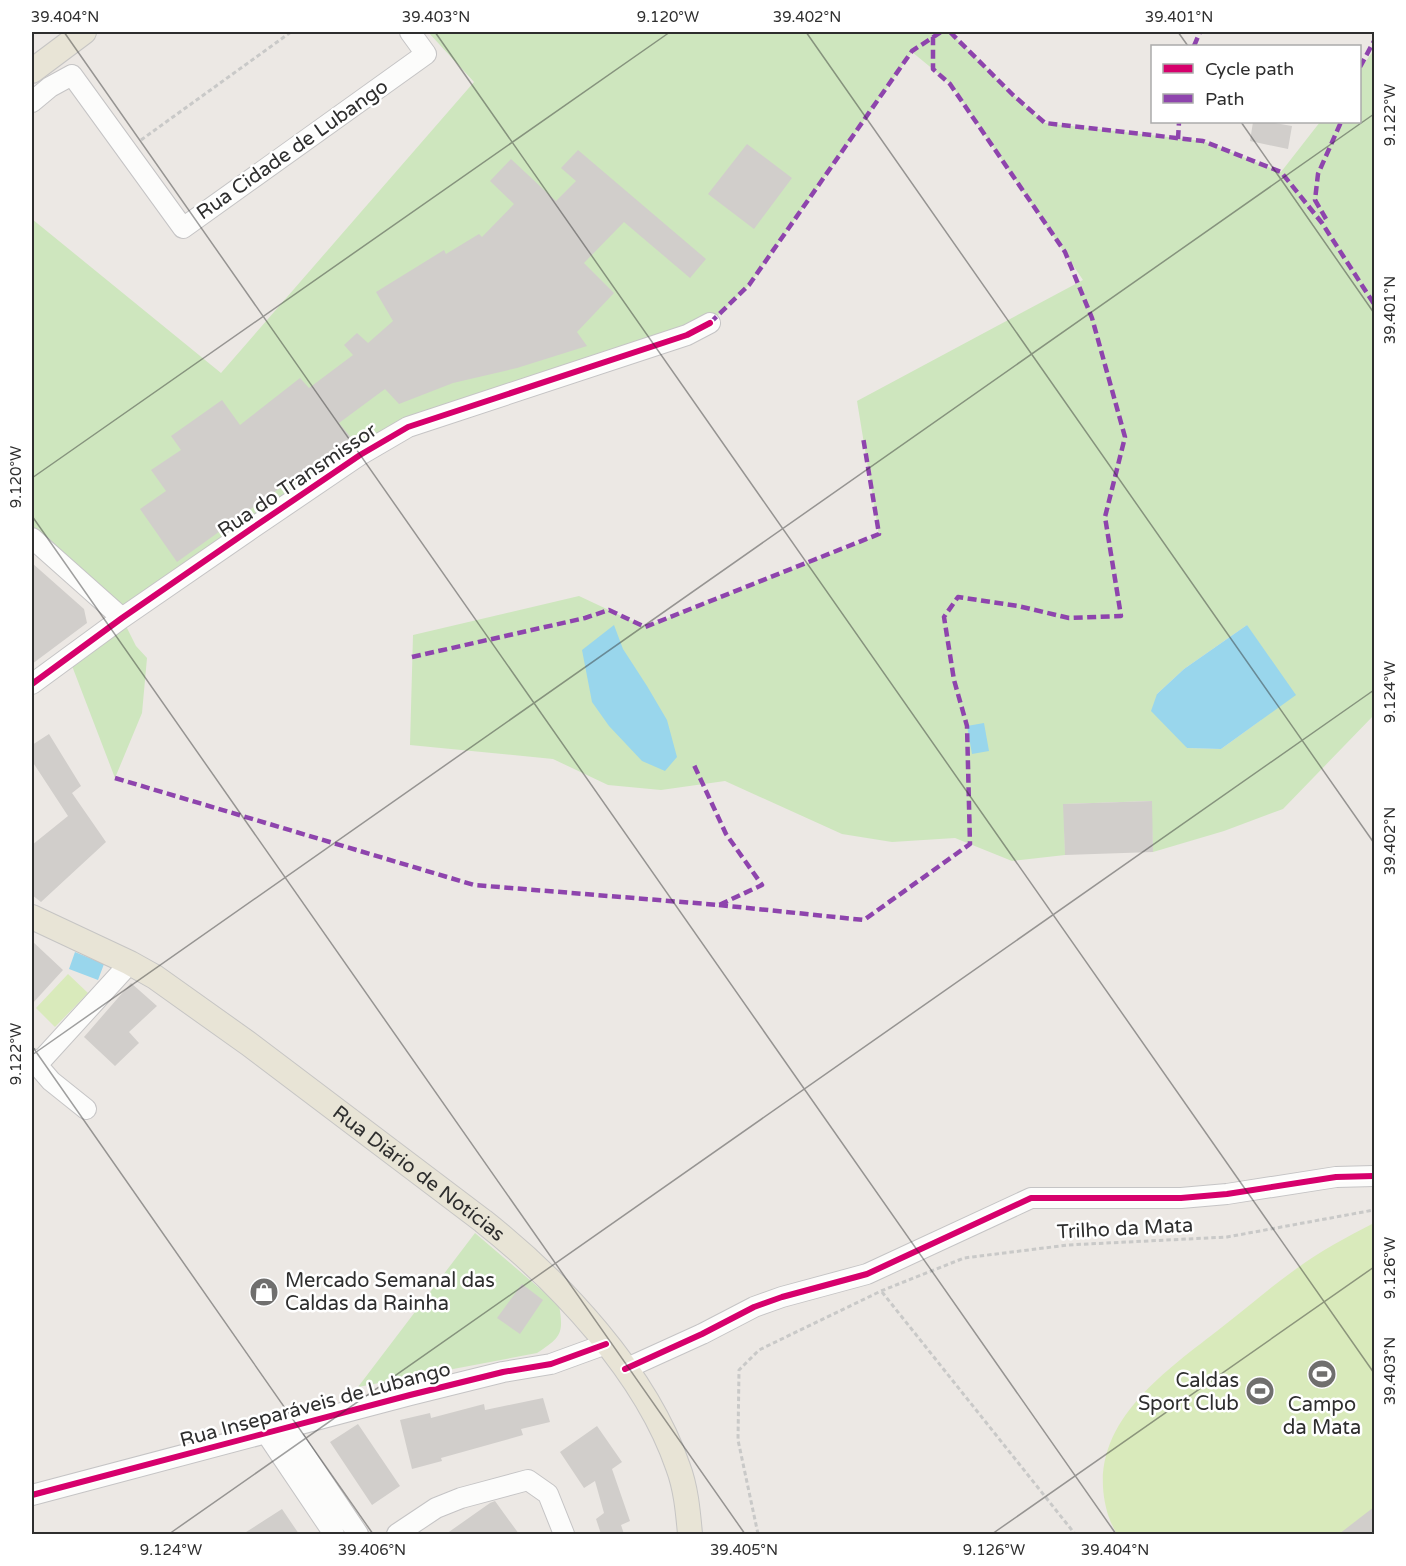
<svg xmlns="http://www.w3.org/2000/svg" width="1406" height="1566" font-family="'Varela Round',sans-serif">
  <rect width="100%" height="100%" fill="#ece8e4"/>
  <path fill="#cee6be" fill-rule="evenodd" d="M428,32H950L1013,95L1045,123L1203,141L1281,172L1320,122H1360V69L1374,50V715L1283,809L1224,831L1153,852L1151,801L1064,804L1065,855L1012,861L955,838L892,842L842,834L725,781L661,790L608,785L553,759L410,745L413,635L579,596L645,627L879,535L857,401L1083,280L951,84L912,52L749,285L710,323L408,427L122,618L136,646L147,658L142,713L115,778L69,658L122,618L32,538V219L221,373L474,82ZM1247,625L1261,720L1221,749L1187,748L1157,694L1184,669Z
    M475,1233L559,1305C564,1334 561,1337 537,1353L358,1387Z"/>
  <path fill="#d9eabb" d="M68,974L88,993L55,1027L36,1008Z
    M1374,1223V1534H1117C1108,1520 1104,1503 1103,1487C1099,1411 1179,1362 1231,1320C1253,1303 1273,1285 1296,1269C1320,1251 1347,1237 1374,1223Z"/>
  <path fill="#99d6ec" d="M614,625L623,649L647,686L667,720L677,757L665,771L642,761L609,726L592,702L582,650Z
    M1247,625L1296,695L1221,749L1187,748L1151,711L1157,694L1184,669Z
    M984,723L989,751L972,754L967,726Z
    M75,952L104,964L98,980L69,969Z"/>
  <path fill="#d1cecb" d="M1253,122H1268L1292,126L1288,149L1250,141Z
    M747,144L792,178L754,229L708,194Z
    M578,150L706,259L690,278L624,222L584,263L614,293L577,332L587,346L517,368L453,383L399,404L385,389L339,423L353,440L304,475L301,473L177,562L140,509L166,491L151,470L181,450L171,436L222,400L240,425L300,378L309,388L353,355L344,345L357,333L368,343L393,321L376,292L444,250L446,254L479,234L482,237L514,204L490,181L511,159L556,201L576,181L561,168Z
    M32,563L84,609L87,623L32,664Z
    M49,734L81,786L72,793L106,842L41,902L32,895V845L68,816L32,761V745Z
    M1152,801L1153,852L1065,855L1063,804Z
    M32,941L63,970L32,1004Z
    M131,983L157,1006L129,1032L139,1043L115,1066L84,1037Z
    M522,1284L543,1300L520,1334L497,1318Z
    M543,1398L550,1422L521,1429L523,1435L441,1458L442,1461L412,1469L400,1420L430,1413L431,1418L484,1404L485,1410Z
    M358,1424L400,1486L372,1505L330,1442Z
    M597,1426L622,1462L612,1469L630,1521L621,1525L624,1534H601L596,1519L604,1513L595,1481L584,1488L560,1452Z
    M495,1501L519,1534H446L490,1503Z
    M1374,1507V1534H1339Z
    M282,1509L299,1534H243Z"/>
  <g fill="none" stroke-linecap="round" stroke-linejoin="round">
    <g stroke="#c5c4c5" stroke-width="22">
      <path id="minor" d="M32,102L50,87L72,75L183,228L426,54L410,32
        M32,538L122,618
        M32,684L122,618L251,529L360,455L408,427L687,335L710,323
        M32,1059L51,1081L86,1109
        M37,1065L130,963
        M625,1369L702,1334L754,1307L782,1297L867,1274L1031,1198H1181L1227,1194L1336,1177L1374,1176
        M286,1427L358,1534
        M266,1433L334,1534
        M32,1495L410,1395L503,1372L551,1364L606,1344
        M397,1534L436,1508L461,1498L528,1480L548,1494L564,1534"/>
    </g>
    <g stroke="#c6c5c4" stroke-width="26">
      <g id="major">
        <path d="M32,71L84,32"/>
        <path id="s1" d="M32,917L130,963L155,977L249,1044L483,1221C560,1282 646,1373 678,1467C686,1488 688,1512 690,1534"/>
      </g>
    </g>
    <path stroke="#c9c9c8" stroke-width="3" stroke-dasharray="4.5 3" stroke-linecap="butt" d="M141,140L291,32
      M882,1292L1075,1534
      M758,1534L738,1440L739,1370L759,1350L881,1291L964,1258L1068,1245L1227,1237L1374,1210"/>
    <use href="#minor" stroke="#fcfcfb" stroke-width="20"/>
    <use href="#major" stroke="#e8e4d6" stroke-width="24"/>
    <path stroke="#8e44ad" stroke-width="4.5" stroke-dasharray="9 4.5" stroke-linecap="butt" d="M950,32L1013,95L1045,123L1203,141L1281,172L1322,223L1374,304
      M1194,46L1200,32
      M1360,67L1374,41
      M1178,139L1179,122
      M1326,219L1315,200L1318,174L1341,122
      M710,323L749,285L912,51L941,32
      M412,657L585,618L609,610L645,627L879,534L863,437
      M115,778L474,885L719,905L762,885L726,834L694,765
      M719,905L864,920L970,844L967,726L954,680L944,617L958,597L1018,606L1069,618L1121,616L1105,517L1125,437L1092,318L1065,252L950,84L933,69V37L931,32"/>
    <g stroke="#fff" stroke-width="10">
      <path id="cycleway" d="M32,684L122,618L251,529L360,455L408,427L687,335L710,323
        M625,1369L702,1334L754,1307L782,1297L867,1274L1031,1198H1181L1227,1194L1336,1177L1374,1176
        M32,1495L410,1395L503,1372L551,1364L606,1344"/>
    </g>
    <use href="#cycleway" stroke="#d6006c" stroke-width="6"/>
  </g>
  <path fill="none" stroke="#2e2e2e" stroke-width="1.5" stroke-opacity="0.45" d="M64,32L1116,1534M435,32L1374,1373M806,32L1374,843M1178,32L1188,46M1241,122L1374,313M32,478L670,32M32,516L745,1534M32,1046L373,1534M32,1055L1374,114M169,1534L1374,690M992,1534L1374,1267"/>
  <defs>
    <g id="shop-disc" transform="scale(1.5)"><circle r="9.5" fill="#706f6e" stroke="#fff"/><path d="M-5-2.5h2.3a2.7 3.5 0 0 1 5.4 0H5L5.5 6h-11ZM-1.5-2.5h3a1.5 2.3 0 0 0-3 0Z" fill="#fff"/></g>
    <g id="stadium-disc" transform="scale(1.5)"><circle r="9.5" fill="#706f6e" stroke="#fff"/><path d="M0-5a6.5 5 0 1 0 0 10a6.5 5 0 1 0 0-10ZM-3.5-1.8h7v3.6h-7Z" fill="#fff"/></g>
  </defs>
  <g fill-rule="evenodd">
    <use href="#shop-disc" x="264" y="1292"/>
    <use href="#stadium-disc" x="1322" y="1374"/>
    <use href="#stadium-disc" x="1260" y="1391"/>
  </g>
  <g text-anchor="middle" stroke-width="5" stroke-linejoin="round" paint-order="stroke">
    <g font-size="20" fill="#2e2e2e" stroke="#fff">
      <text transform="translate(292 149) rotate(-35)" y="7">Rua Cidade de Lubango</text>
      <text transform="translate(297 480) rotate(-34)" y="7">Rua do Transmissor</text>
      <text dy="7" stroke="none"><textPath href="#s1" startOffset="466">Rua Diário de Notícias</textPath></text>
      <text transform="translate(1125 1228) rotate(-3)" y="7">Trilho da Mata</text>
      <text transform="translate(315 1404) rotate(-15)" y="7">Rua Inseparáveis de Lubango</text>
    </g>
    <g font-size="20" fill="#2e2e2e" stroke="#fff" text-anchor="start">
      <text x="285" y="1287">Mercado Semanal das<tspan x="285" dy="23">Caldas da Rainha</tspan></text>
      <text x="1239" y="1387" text-anchor="end">Caldas<tspan x="1239" dy="23">Sport Club</tspan></text>
      <text x="1322" y="1411" text-anchor="middle">Campo<tspan x="1322" dy="23">da Mata</tspan></text>
    </g>
  </g>
  <rect width="1406" height="1566" fill="none" stroke="#ffffff" stroke-width="66"/>
  <rect x="1151" y="45" width="210" height="78" fill="#ffffff" stroke="#ababab" stroke-width="1.5"/>
  <rect x="1163" y="64" width="30" height="9" fill="#d6006c" stroke="#ababab" stroke-width="1.5"/>
  <text x="1205" y="75" font-size="18" fill="#2e2e2e">Cycle path</text>
  <rect x="1163" y="94" width="30" height="9" fill="#8e44ad" stroke="#ababab" stroke-width="1.5"/>
  <text x="1205" y="105" font-size="18" fill="#2e2e2e">Path</text>
  <rect x="33" y="33" width="1340" height="1500" fill="none" stroke="#2e2e2e" stroke-width="2"/>
  <g font-size="15" text-anchor="middle" fill="#2e2e2e">
    <text x="65" y="22">39.404°N</text>
    <text x="436" y="22">39.403°N</text>
    <text x="668" y="22">9.120°W</text>
    <text x="807" y="22">39.402°N</text>
    <text x="1179" y="22">39.401°N</text>
    <text transform="translate(1390 115) rotate(-90)" y="5">9.122°W</text>
    <text transform="translate(1390 310) rotate(-90)" y="5">39.401°N</text>
    <text transform="translate(16 477) rotate(-90)" y="5">9.120°W</text>
    <text transform="translate(1390 692) rotate(-90)" y="5">9.124°W</text>
    <text transform="translate(1390 841) rotate(-90)" y="5">39.402°N</text>
    <text transform="translate(16 1054) rotate(-90)" y="5">9.122°W</text>
    <text transform="translate(1390 1268) rotate(-90)" y="5">9.126°W</text>
    <text transform="translate(1390 1371) rotate(-90)" y="5">39.403°N</text>
    <text x="171" y="1555">9.124°W</text>
    <text x="372" y="1555">39.406°N</text>
    <text x="744" y="1555">39.405°N</text>
    <text x="994" y="1555">9.126°W</text>
    <text x="1115" y="1555">39.404°N</text>
  </g>
</svg>
